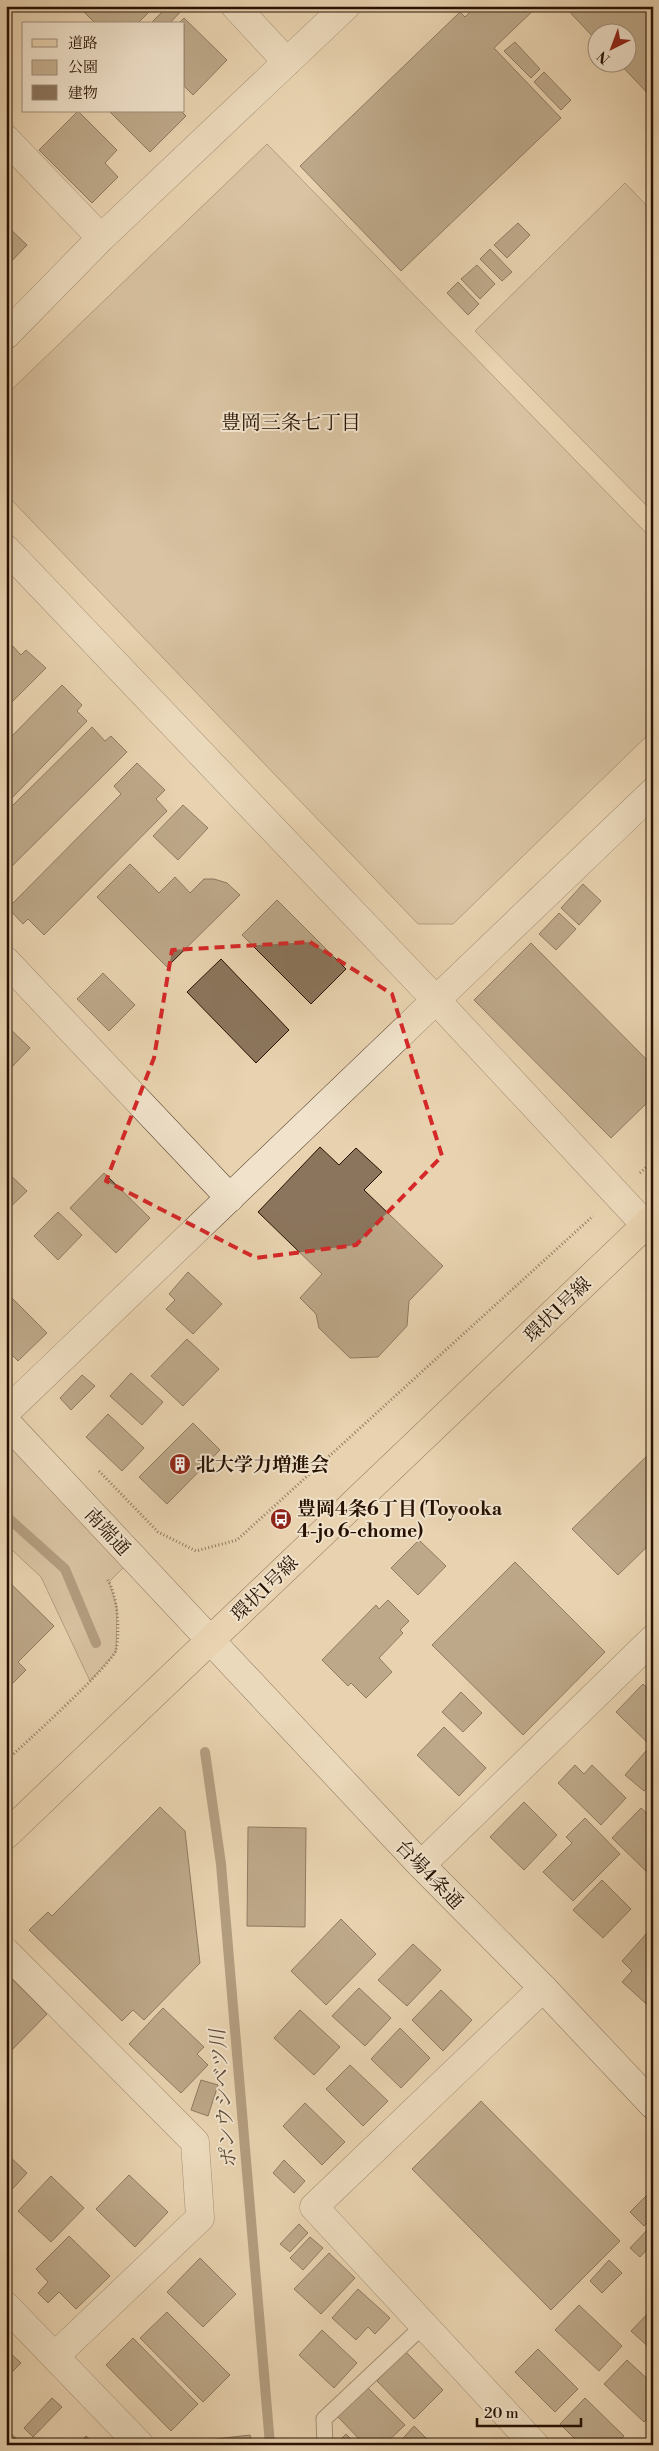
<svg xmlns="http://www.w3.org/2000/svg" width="659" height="2451" font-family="'Libre Bodoni','Noto Serif JP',serif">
  <rect width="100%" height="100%" fill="#e8d2af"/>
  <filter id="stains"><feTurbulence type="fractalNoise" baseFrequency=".004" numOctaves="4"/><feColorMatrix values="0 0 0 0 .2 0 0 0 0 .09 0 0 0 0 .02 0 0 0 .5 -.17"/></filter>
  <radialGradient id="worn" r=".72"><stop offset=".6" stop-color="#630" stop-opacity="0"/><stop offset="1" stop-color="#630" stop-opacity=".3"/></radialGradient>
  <path fill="#c7b192" stroke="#77614a" d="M267,144L653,540V730L453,924H418L6,494V395Z
    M625,183L653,212V512L475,331Z
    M6,1422L133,1558L109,1582L117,1608L116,1652L90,1681L41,1577L11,1549L6,1553Z"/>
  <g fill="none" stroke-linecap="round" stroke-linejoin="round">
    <path stroke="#735d46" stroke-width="10" d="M6,1516L65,1569L96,1643
      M205,1752L221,1864L270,2445"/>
  </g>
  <path fill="#8b755c" stroke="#271102" d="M88,6H145L150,11L137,24H96L83,11Z
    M168,6L185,7L169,24H150Z
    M476,6H538L494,48L561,118L401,271L300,166L460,12L465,17Z
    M564,6H653V99L618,62H626V32H596V40Z
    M184,18L227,60L193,95L184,86V24H178Z
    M515,42L540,69L531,78L504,51Z
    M544,72L571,100L561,110L534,82Z
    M78,111L117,150L105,163L118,177L92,203L39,150Z
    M109,111H181L186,116L150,152Z
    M518,223L530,235L507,258L494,245Z
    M6,225L27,245L6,267Z
    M490,249L512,272L502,281L480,259Z
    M477,265L495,284L480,299L461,279Z
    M458,282L479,304L468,315L447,293Z
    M10,643L21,655L26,650L46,668L6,708V647Z
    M62,685L82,705L77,711L87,721L6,804V742Z
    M92,727L105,741L111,736L127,752L6,872V812Z
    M137,763L165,790L156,799L167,811L44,935L28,919L23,924L8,908L121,794L114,786Z
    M183,805L208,828L178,860L153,836Z
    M130,864L159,893L175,877L190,893L204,879H214L227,883L240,895L167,967L97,897Z
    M583,884L601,901L579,925L561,908Z
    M277,900L346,969L311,1004L242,935Z
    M559,913L576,929L556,950L539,934Z
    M531,943L653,1066V1097L611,1138L474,1000Z
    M221,959L289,1030L256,1063L187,992Z
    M103,973L135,1005L109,1031L77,999Z
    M6,1025L30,1048L6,1073Z
    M320,1147L339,1165L356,1148L382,1172L364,1190L443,1266L409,1301L407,1326L378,1357L350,1358L319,1328L316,1314L300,1298L322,1274L258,1212Z
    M6,1171L27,1191L6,1211Z
    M104,1173L150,1218L116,1253L70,1208Z
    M58,1212L82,1235L58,1260L34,1236Z
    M188,1272L222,1304L193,1334L166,1309L175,1300L169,1294Z
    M6,1292L47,1333L18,1361L6,1349Z
    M187,1339L219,1369L183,1406L151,1376Z
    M131,1373L163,1402L142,1425L110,1396Z
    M82,1375L95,1386L71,1410L60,1398Z
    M108,1414L144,1448L122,1471L86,1437Z
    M193,1423L220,1450L167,1504L139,1477Z
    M653,1450V1541L618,1575L572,1529Z
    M419,1540L446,1566L418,1595L391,1568Z
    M515,1562L605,1652L523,1735L432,1645Z
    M6,1579L54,1626L18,1662L26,1670L6,1690Z
    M388,1600L409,1621L400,1630L403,1633L379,1658L392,1672L366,1698L351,1683L348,1686L322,1660L376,1605L379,1609Z
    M643,1684L653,1694V1748L616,1712Z
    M461,1692L482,1713L463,1732L442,1712Z
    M444,1727L486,1768L459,1796L417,1755Z
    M646,1751L653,1757V1781L644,1791L625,1775Z
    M575,1765L584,1774L592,1765L626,1798L601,1825L558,1783Z
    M524,1802L557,1835L524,1870L490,1837Z
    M160,1807L185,1831L200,1963L144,2020L133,2010L122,2021L29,1930L48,1912L52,1916Z
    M641,1808L653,1819V1871L650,1875L612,1838Z
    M585,1818L620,1854L573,1901L543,1872L572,1843L566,1837Z
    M248,1827L306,1828L305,1927L247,1926Z
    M602,1880L631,1909L603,1938L573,1910Z
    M341,1919L376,1954L326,2005L291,1971Z
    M647,1933L653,1938V2010L622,1982L632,1971L622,1961Z
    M413,1944L441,1970L407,2006L378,1980Z
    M6,1973L47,2014L6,2056Z
    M359,1988L391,2018L365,2046L332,2016Z
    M441,1990L472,2020L443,2051L412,2020Z
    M163,2008L204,2047L197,2054L208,2065L181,2093L129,2044Z
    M300,2010L340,2047L314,2075L274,2038Z
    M400,2028L430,2058L401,2088L371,2059Z
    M350,2065L388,2101L363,2126L326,2089Z
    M201,2080L218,2085L208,2116L191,2110Z
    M481,2101L620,2241L551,2310L412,2169Z
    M305,2103L345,2142L322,2165L283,2126Z
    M6,2153L27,2173L6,2196Z
    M284,2160L305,2181L294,2193L273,2173Z
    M129,2175L168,2212L135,2247L96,2209Z
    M51,2176L84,2208L51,2242L18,2211Z
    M650,2192L653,2194V2216L644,2226L630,2212Z
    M299,2224L308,2233L290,2252L280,2244Z
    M653,2224V2243L640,2257L630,2248Z
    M69,2236L110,2276L76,2309L59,2292L48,2303L38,2293L48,2282L36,2269Z
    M310,2237L323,2248L303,2270L290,2258Z
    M329,2253L355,2278L321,2314L294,2289Z
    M200,2258L236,2294L203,2327L167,2292Z
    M609,2260L622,2273L602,2293L590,2281Z
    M358,2289L390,2318L375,2334L368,2327L356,2340L332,2318Z
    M579,2305L622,2346L599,2371L555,2330Z
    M653,2308V2351L631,2331Z
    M167,2312L230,2375L203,2402L140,2338Z
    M322,2330L357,2363L334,2388L299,2355Z
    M133,2338L198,2404L171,2431L106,2365Z
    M538,2349L578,2389L555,2412L515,2372Z
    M9,2352L21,2363L6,2378V2355Z
    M406,2352L443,2390L414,2419L377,2381Z
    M627,2360L653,2384V2412L644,2422L604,2384Z
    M367,2387L405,2425L384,2445H365L337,2416Z
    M52,2398L62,2407L33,2437L24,2428Z
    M585,2398L624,2436L616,2445H581L560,2424Z
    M414,2426L433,2445H397Z
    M6,2429L19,2441L16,2445H6Z
    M346,2434L357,2445H339L337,2443Z
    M250,2435L252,2445H207V2440Z
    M86,2436L96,2445H78Z"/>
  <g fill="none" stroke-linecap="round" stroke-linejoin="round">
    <g stroke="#57412d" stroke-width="17">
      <path id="lane" d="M325,2445L324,2419L424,2325"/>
    </g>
    <g stroke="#57412d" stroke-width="29">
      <path id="street" d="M235,6L287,62
        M6,139L101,238
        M6,335L101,238L346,6
        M6,549L437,1001L653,1233
        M6,961L230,1198
        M6,1412L653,792
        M421,1865L653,1639
        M6,1952L195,2142L200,2218L55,2356
        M6,2306L140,2445
        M535,2445L314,2207L543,1988"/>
    </g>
    <g stroke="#271102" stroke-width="29">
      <path id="secondary" d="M6,1422L421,1865L543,1988L653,2105"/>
    </g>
    <g stroke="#271102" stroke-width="29">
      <path id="primary" d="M6,1835L653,1218"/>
    </g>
    <path stroke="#271102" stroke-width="3" stroke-dasharray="1 2.5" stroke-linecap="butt" d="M640,1173L653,1161
      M99,1471L158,1532L196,1551L237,1540L593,1216
      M6,1761C23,1745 112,1665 116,1650C120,1633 118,1594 107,1579"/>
    <use href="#lane" stroke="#f0e2cb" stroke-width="15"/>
    <use href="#street" stroke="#f0e2cb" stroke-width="28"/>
    <use href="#secondary" stroke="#f0e2cb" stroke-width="28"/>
    <use href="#primary" stroke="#e8d2af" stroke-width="28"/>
  </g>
  <path d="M0 0H659V2451H0ZM310,942L392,994L442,1156L356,1245L256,1258L106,1181L154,1058L172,950Z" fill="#e8d2af" fill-opacity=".55" fill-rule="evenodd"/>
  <path fill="none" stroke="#d62828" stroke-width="4" stroke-dasharray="10 6" stroke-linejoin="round" d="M310,942L392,994L442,1156L356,1245L256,1258L106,1181L154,1058L172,950Z"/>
  <defs>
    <g id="building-disc" transform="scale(1.125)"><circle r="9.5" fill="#8f2418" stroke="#f0e2cb"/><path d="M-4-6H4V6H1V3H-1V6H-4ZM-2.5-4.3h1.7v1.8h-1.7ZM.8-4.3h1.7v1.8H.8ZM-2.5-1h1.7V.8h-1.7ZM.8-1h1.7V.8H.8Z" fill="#fff"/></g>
    <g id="bus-disc" transform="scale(1.125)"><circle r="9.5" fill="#8f2418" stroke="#f0e2cb"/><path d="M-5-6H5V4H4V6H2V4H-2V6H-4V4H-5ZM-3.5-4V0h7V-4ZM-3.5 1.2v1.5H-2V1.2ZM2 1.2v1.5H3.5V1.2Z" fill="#fff"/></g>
  </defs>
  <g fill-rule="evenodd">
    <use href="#building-disc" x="180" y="1464"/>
    <use href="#bus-disc" x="281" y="1519"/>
  </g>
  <g text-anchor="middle" stroke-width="4" stroke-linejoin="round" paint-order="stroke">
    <g font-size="19" fill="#271102" stroke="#f0e2cb">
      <text transform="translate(557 1309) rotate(-44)" y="7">環状1号線</text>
      <text transform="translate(108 1531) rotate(47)" y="7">南端通</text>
      <text transform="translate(264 1588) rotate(-44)" y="7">環状1号線</text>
      <text transform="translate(430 1874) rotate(46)" y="7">台場4条通</text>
    </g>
    <g font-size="19" font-weight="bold" fill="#271102" stroke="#f0e2cb" text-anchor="start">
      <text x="196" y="1471">北大学力増進会</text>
      <text x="297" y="1515">豊岡4条6丁目 (Toyooka<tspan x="297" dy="22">4-jo 6-chome)</tspan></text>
    </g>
    <g font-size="20" fill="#271102" stroke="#f0e2cb">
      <text x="291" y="429">豊岡三条七丁目</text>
    </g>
    <g font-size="20" font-style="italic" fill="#604a35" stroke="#f0e2cb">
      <text transform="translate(223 2099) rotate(-95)" y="7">ポンウシベツ川</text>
    </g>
  </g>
  <rect width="659" height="2451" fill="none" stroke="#e8d2af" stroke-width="25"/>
  <rect x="8" y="8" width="644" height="2436" fill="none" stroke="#271102" stroke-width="2.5"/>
  <rect x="12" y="12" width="634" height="2426" fill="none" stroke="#271102"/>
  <rect x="22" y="22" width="162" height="90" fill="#f0e2cb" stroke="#a08e7b"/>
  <rect x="32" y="39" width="25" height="8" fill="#e8d2af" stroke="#a08e7b"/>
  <text x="68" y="48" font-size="15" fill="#271102">道路</text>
  <rect x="32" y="60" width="25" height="15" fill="#c7b192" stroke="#a08e7b"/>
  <text x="68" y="72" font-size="15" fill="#271102">公園</text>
  <rect x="32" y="85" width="25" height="15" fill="#8b755c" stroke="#a08e7b"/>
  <text x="68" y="98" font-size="15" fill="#271102">建物</text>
  <g transform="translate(612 48) rotate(222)"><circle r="24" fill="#f0e2cb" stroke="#a08e7b"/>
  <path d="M0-4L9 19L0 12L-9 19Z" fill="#8f2418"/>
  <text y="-8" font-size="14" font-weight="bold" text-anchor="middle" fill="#271102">N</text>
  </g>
  <path d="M477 2418v8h104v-8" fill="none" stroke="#271102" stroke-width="2.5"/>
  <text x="484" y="2418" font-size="15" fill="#271102" stroke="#f0e2cb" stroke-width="4" paint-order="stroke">20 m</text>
  <rect width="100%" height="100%" filter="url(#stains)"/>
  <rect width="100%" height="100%" fill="url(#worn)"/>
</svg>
